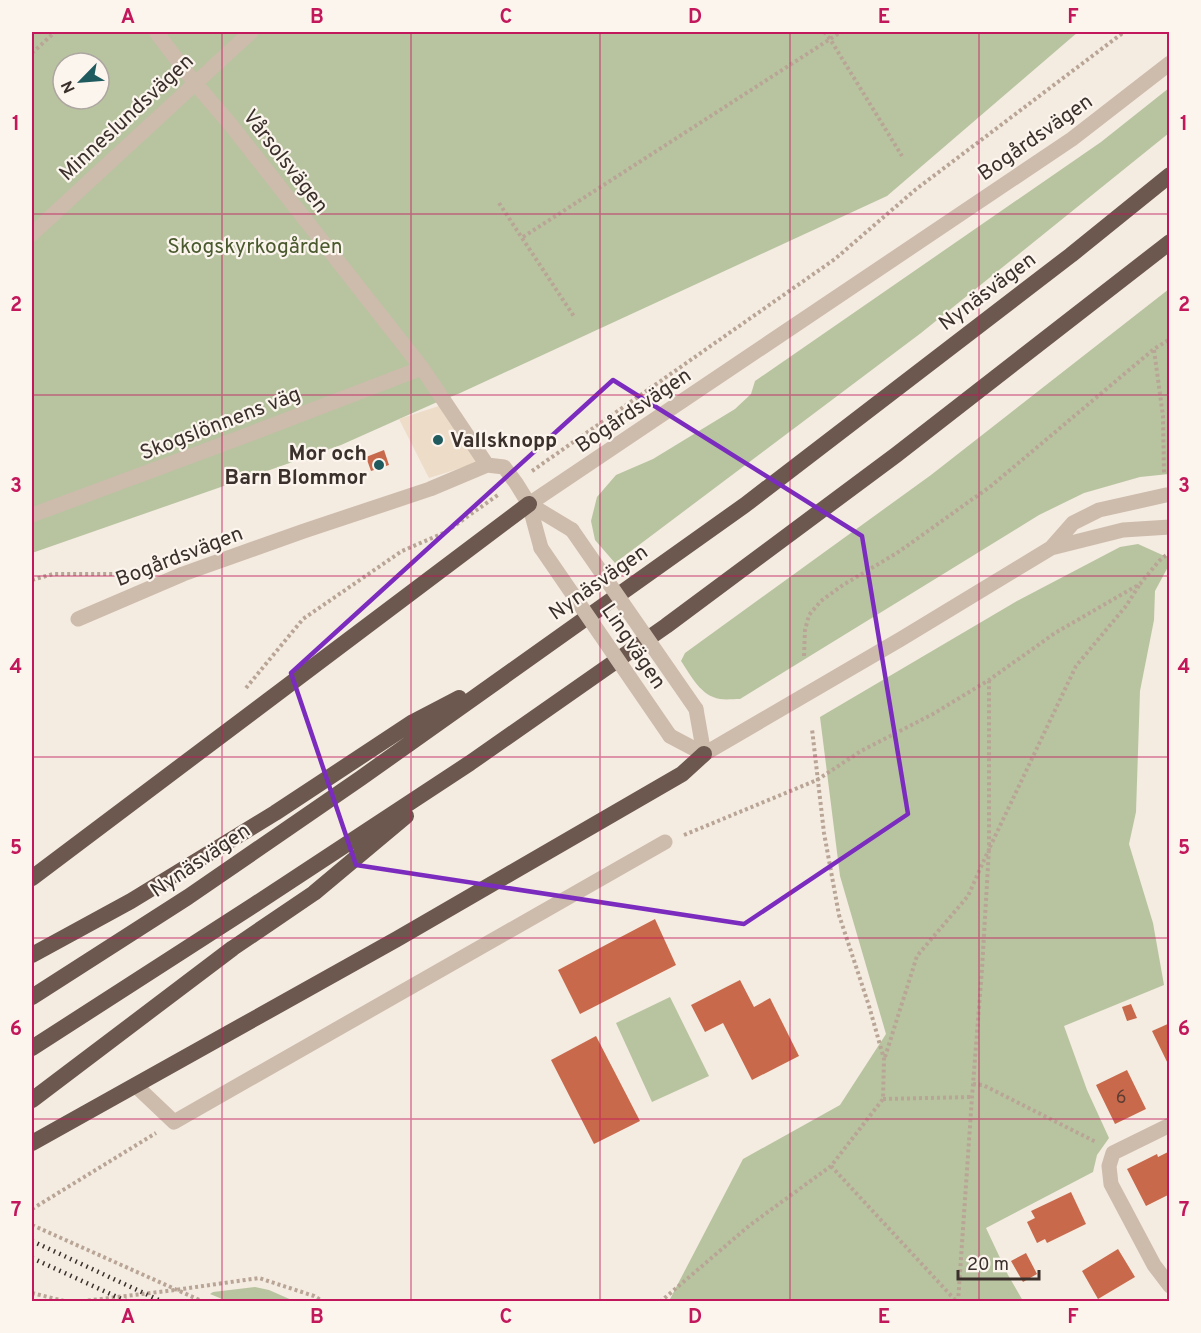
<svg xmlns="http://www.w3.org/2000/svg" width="1201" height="1333" font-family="Overpass,sans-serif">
  <rect width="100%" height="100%" fill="#f4ebe1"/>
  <path fill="#b8c4a0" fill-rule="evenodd" d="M32,32H1078L887,196L458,394L444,399L341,445L32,553ZM63,63H99V99H63Z
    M1169,88V133L921,333L615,563L595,540L591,521L597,497L616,475L653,459L735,409L751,394L755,381L1101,142Z
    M1169,289V474L1140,477L1084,493L1039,515L740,699C734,699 726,700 720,699C701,696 691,676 681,661L685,653L931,475Z
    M1138,544L1169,558V565L1155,591L1154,620L1140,691L1136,812L1129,844L1153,923L1164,985L1064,1026L1087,1090L1109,1138L1097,1155L1093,1172L986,1228L1008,1275L1023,1301H669L743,1159L840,1105L886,1034L840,876L820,717L1017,601L1120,547Z
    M670,997L709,1076L652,1102L616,1023Z
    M255,1287L269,1290L294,1301H227L210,1294L213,1292Z"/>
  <path fill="#ecdcc8" d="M442,405L480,462L429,478L399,419Z"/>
  <path fill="#c8694b" d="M384,450L389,465L371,471L366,457Z
    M655,919L676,965L580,1014L558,970Z
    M740,980L754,1007L770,998L799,1056L752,1080L723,1023L705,1032L691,1005Z
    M1131,1004L1137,1018L1127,1021L1122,1007Z
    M1170,1023V1068L1152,1031Z
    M596,1036L640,1121L594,1144L551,1060Z
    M1127,1070L1146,1109L1115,1124L1096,1085Z
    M1170,1151V1194L1146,1206L1127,1169L1157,1154L1158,1157Z
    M1071,1192L1086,1224L1047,1243L1045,1239L1037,1243L1027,1222L1035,1218L1031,1211Z
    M1118,1249L1135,1277L1098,1299L1082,1271Z
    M1026,1253L1037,1274L1023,1282L1011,1261Z"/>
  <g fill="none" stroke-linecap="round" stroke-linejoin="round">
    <path stroke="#b9a596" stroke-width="4" stroke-dasharray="3 3" stroke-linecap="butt" d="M824,32L830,39L902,156
      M32,53L55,32
      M499,203L575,318
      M523,237L841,32
      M1154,350L1163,416L1164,474
      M532,471L835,259L915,190L1124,32
      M32,580L53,574H125
      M804,656L805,630L809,615L821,601L843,585L897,553L991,486L1154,349L1170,339
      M246,688L303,619L402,551L446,532L499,494
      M684,835L817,780L861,751L933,714L989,680L1055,633L1140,584L1159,561L1170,552
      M885,1057L917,956L968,896L989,849V681
      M973,1084L983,1085L1096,1142
      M883,1099L972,1097
      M831,1166L957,1302
      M32,1209L156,1133
      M32,1293L68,1302
      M76,1302L175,1290L259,1278L314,1296L324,1302
      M660,1302L750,1225L831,1166L883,1099L884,1059L869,1006L839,915L824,833L812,729
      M958,1302L972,1097L982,969L989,849L1076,666L1126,606L1140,584"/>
    <path stroke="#cdbbac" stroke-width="15" d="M135,1085L174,1122L665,842"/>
    <path stroke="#cdbbac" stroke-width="15" d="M156,32L194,82L230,124L422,368L487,465
      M32,234L251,32
      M32,515L242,437L422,368
      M78,619L183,574L304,531L430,489L487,465L504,467L516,483L529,504
      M1170,1125L1113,1153L1109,1166L1111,1184L1154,1265L1170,1286"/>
    <path stroke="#cdbbac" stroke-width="15" d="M529,504L1072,139L1170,63
      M529,504L572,530
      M529,504L541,548
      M1051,548L1073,523L1099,510L1166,495H1170
      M696,709L704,754
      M670,736L704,754
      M704,754L901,639L1051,548L1123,530L1170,527"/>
    <path stroke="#6c584f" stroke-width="16" d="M32,878L529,504
      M32,955L131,901L275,813L413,722L459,698
      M32,997L188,897L361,778L745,505L1071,255L1170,175
      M32,1048L254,905L470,763L666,626L896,455L1170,242
      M32,1100L233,948L314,893L406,816
      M32,1143L397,939L682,774L704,754"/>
    <path stroke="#3b302b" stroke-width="4.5" stroke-dasharray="1.5 4.5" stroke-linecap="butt" d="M32,1241L163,1302
      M32,1258L128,1302"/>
    <path stroke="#b9a596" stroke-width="4" stroke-dasharray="3 3" stroke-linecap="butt" d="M32,1225L204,1302"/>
    <path stroke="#cdbbac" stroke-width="15" d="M572,530L696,709
      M541,548L670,736"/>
  </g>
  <path fill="none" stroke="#7b2cbf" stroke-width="4.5" stroke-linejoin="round" d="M613,380L862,536L908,814L744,924L356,865L291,673Z"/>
  <path fill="none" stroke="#c2185b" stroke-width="1.5" stroke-opacity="0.55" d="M222,32V1302M411,32V1302M600,32V1302M790,32V1302M979,32V1302M32,214H1170M32,395H1170M32,576H1170M32,757H1170M32,938H1170M32,1119H1170"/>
  <g fill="#1f5a5e" stroke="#fbf5ee" stroke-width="2">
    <circle cx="438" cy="440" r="6"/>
    <circle cx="379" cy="465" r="6"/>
  </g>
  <g text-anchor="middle" stroke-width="4.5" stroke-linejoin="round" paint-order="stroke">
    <g font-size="18" fill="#5e3e33">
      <text x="1121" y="1103">6</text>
    </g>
    <g font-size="21" fill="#3b302b" stroke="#fbf5ee">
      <text transform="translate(126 117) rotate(-43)" y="7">Minneslundsvägen</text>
      <text transform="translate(1035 137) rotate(-35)" y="7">Bogårdsvägen</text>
      <text transform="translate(286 161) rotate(52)" y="7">Vårsolsvägen</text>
      <text transform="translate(987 291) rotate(-37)" y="7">Nynäsvägen</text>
      <text transform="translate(633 410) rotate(-34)" y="7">Bogårdsvägen</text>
      <text transform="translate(220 423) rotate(-21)" y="7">Skogslönnens väg</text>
      <text transform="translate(179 556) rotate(-21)" y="7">Bogårdsvägen</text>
      <text transform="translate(598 582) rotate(-35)" y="7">Nynäsvägen</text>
      <text transform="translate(634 646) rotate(56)" y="7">Lingvägen</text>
      <text transform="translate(200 860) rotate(-34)" y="7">Nynäsvägen</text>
    </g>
    <g font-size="21" fill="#4a5a2e" stroke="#fbf5ee">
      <text x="255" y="253">Skogskyrkogården</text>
    </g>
    <g font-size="21" font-weight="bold" fill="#3b302b" stroke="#fbf5ee" text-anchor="start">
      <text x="450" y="447">Vallsknopp</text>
      <text x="367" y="460" text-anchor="end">Mor och<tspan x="367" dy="24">Barn Blommor</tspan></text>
    </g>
  </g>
  <rect width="1201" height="1333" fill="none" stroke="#fbf5ee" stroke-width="66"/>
  <g transform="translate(81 81) rotate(245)"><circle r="28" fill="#fbf5ee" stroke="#aea6a0" stroke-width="1.5"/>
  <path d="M0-4.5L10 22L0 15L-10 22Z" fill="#1f5a5e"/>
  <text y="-9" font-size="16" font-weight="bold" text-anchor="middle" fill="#3b302b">N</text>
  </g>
  <path d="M958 1270v9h81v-9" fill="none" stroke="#3b302b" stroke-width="3"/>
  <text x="967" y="1270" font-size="18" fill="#3b302b" stroke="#fbf5ee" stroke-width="4.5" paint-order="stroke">20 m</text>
  <rect x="33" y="33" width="1135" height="1267" fill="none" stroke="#c2185b" stroke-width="2"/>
  <g font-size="20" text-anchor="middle" font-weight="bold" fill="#c2185b">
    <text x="128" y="23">A</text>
    <text x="317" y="23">B</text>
    <text x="506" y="23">C</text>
    <text x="695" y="23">D</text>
    <text x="884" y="23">E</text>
    <text x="1073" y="23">F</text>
    <text x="16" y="130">1</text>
    <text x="1184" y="130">1</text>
    <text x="16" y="311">2</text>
    <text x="1184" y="311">2</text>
    <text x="16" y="492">3</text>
    <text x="1184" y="492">3</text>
    <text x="16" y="673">4</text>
    <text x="1184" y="673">4</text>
    <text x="16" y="854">5</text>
    <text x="1184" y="854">5</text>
    <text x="16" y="1035">6</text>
    <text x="1184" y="1035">6</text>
    <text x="16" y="1216">7</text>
    <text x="1184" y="1216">7</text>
    <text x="128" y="1323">A</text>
    <text x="317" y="1323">B</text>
    <text x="506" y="1323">C</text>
    <text x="695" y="1323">D</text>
    <text x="884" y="1323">E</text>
    <text x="1073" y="1323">F</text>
  </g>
</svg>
